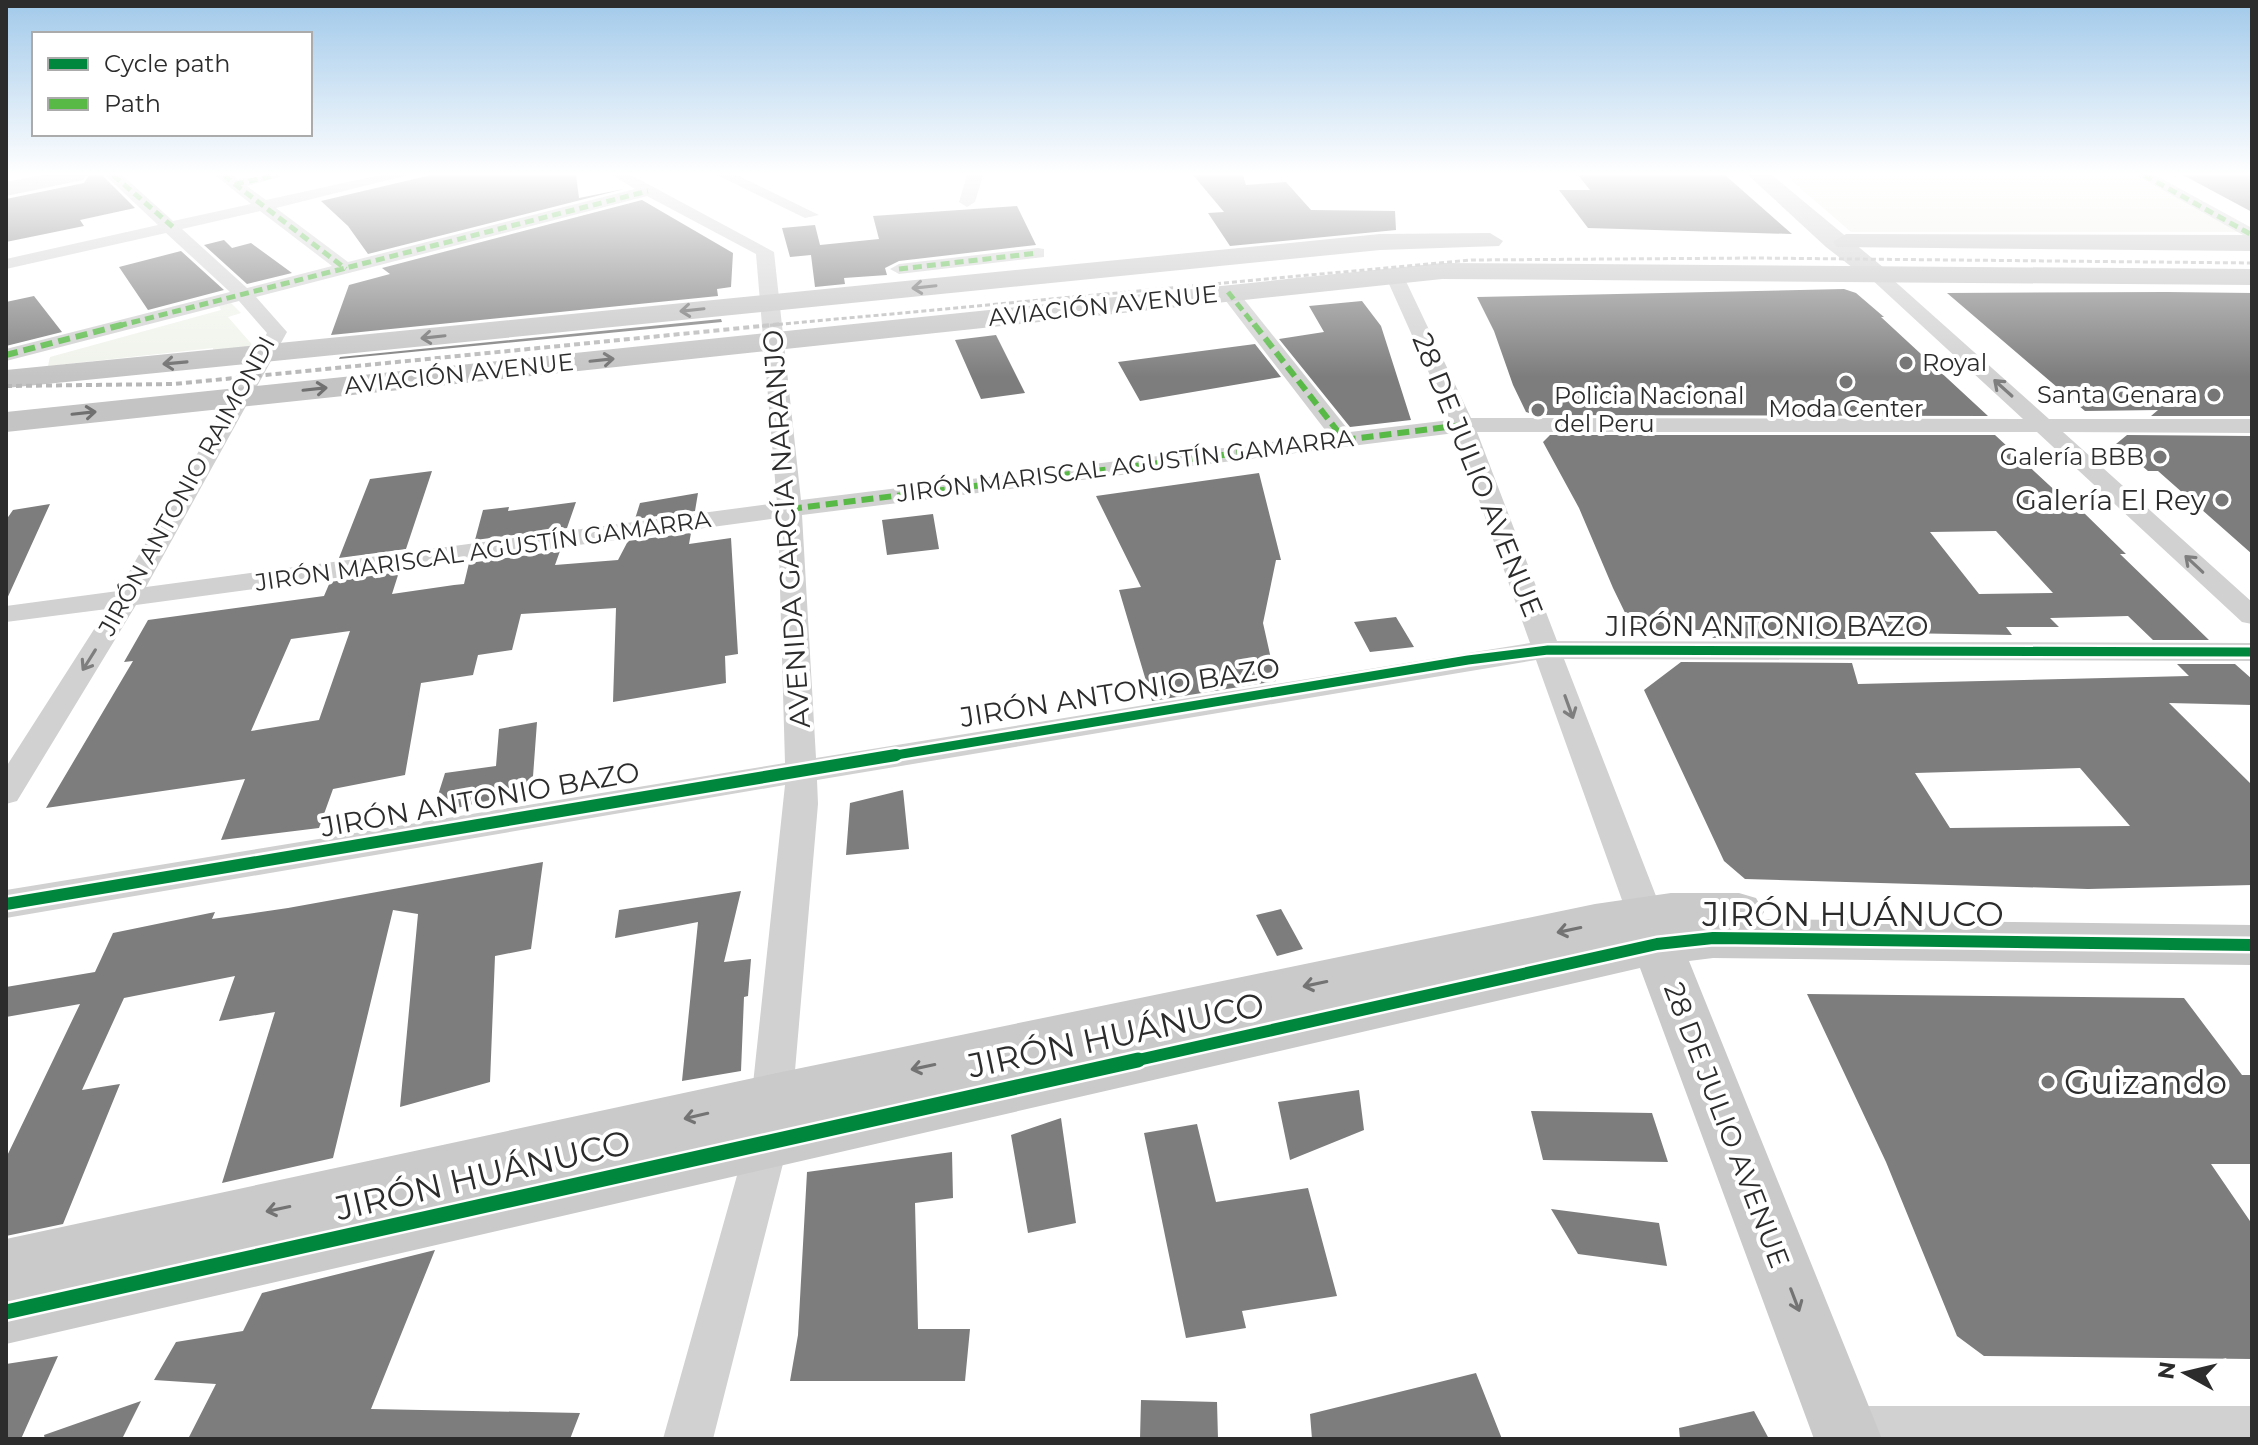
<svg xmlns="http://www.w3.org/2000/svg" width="2258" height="1445" font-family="Montserrat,sans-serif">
  <rect width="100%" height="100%" fill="#fff"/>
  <path fill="#f0f3eb" d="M1785,175H2137L2239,232H1851Z
    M231,303L241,313L228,317L255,348L213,352V348L48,366L50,357L221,310L219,306Z"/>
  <path fill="#7d7d7d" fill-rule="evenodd" d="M89,175H102L135,208L80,220L84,226L6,242V199L84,183Z
    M431,175H576L579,198L624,189L368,254L348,226L321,201Z
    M1193,175H1243L1246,185L1286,182L1311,210L1395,211L1396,230L1230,246L1208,213L1224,212Z
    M1578,175H1725L1792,234L1588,228L1559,190H1590Z
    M2183,175H2252V212Z
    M642,200L733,253L731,287L717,289L718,296L331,335L349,285L390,274L382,268Z
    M1017,206L1036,245L899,261L885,268L887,275L844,278L845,284L815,287L811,255L790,257L782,228L815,225L820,245L879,239L873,216Z
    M224,240L232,248L251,243L292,273L247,284L204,245Z
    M181,251L224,290L148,310L119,267Z
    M1844,289L1856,293L1884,317H1881L1988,416L1536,415L1526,412L1513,385L1494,331L1477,297Z
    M2167,292L2252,293V416H2151L2158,410L2085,411L1947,293Z
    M34,296L62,332L6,346V302Z
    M1362,301L1381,326L1411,420L1350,427L1279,339L1324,332L1309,306Z
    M721,319L722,322L339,359L340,357Z
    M996,335L1025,393L981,399L955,340Z
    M1255,344L1281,377L1140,401L1118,362Z
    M1550,435H1995L2076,510H2081L2126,554H2120L2209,640H2153L2128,616L2050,618L2059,627H2006L2012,635L1844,632L1846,639L1712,638L1724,630H1643L1630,623L1613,588L1579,508L1543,442ZM1996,531L2053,593L1979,594L1930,532Z
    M2127,435L2252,436V554L2158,471H2148L2116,444Z
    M432,471L406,549L339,558L370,479Z
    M1259,473L1281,560H1276L1263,623L1276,681L1152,701L1119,590L1141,587L1096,496Z
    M698,493L695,511L635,519L640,503Z
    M576,502L567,528L475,540L483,510L509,507L508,511Z
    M50,504L6,601V520L13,510Z
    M933,514L939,549L887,555L882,520Z
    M691,533L689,544L731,538L738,654L725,656L726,683L613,702L616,608L521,614L512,650L478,655L473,675L421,683L405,775L333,789L319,828L221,840L245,779L46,808L133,661L124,662L148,620L324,596L330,582L399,572L392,594L454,585L464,584L469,563L560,551L555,565L618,560L628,541ZM350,631L319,720L251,731L291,639Z
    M1396,617L1414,647L1370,652L1354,622Z
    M1681,662L1852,663L1858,684L2189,676L2177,664H2235L2252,679V705L2169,703L2252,785V885L2088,889L1745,879L1724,861L1644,690ZM2080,768L2130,826L1950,828L1915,773Z
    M537,722L532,790L432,814L445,773L496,766L499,729Z
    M903,790L909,849L846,855L850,803Z
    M543,862L531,949L495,956L490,1082L400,1107L418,914L393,910L333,1158L222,1183L275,1012L219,1021L235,976L124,998L82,1090L120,1084L63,1224L6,1236V1158L80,1004L6,1017V987L95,972L113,933L215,912L212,919L288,908Z
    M741,891L724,962L751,959L748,996L744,997L741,1071L682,1081L698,922L615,938L619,910Z
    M1281,909L1303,949L1277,956L1256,915Z
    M1807,994L2184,998L2242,1075H2252V1164H2211L2252,1224V1359L1984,1356L1957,1336L1886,1162Z
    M1359,1090L1364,1130L1290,1160L1278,1102Z
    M1531,1111L1652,1113L1668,1162L1543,1160Z
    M1061,1118L1076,1223L1028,1233L1011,1135Z
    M1197,1124L1216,1202L1308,1188L1337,1296L1242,1311L1246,1328L1186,1338L1144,1133Z
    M952,1152L953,1198L915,1203L918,1329H970L965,1381H790L798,1335L807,1172Z
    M1551,1209L1659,1223L1667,1266L1578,1254Z
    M435,1250L371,1409L580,1413L570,1439H188L216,1384L154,1380L176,1342L243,1331L262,1293Z
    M58,1356L21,1439H6V1364Z
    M1476,1373L1502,1439H1312L1310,1414Z
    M1141,1400L1217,1402L1218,1439H1140Z
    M141,1401L122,1439H45L44,1435Z
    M1754,1411L1769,1439H1680L1679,1428Z"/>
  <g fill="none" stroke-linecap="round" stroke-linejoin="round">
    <path fill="#d1d1d1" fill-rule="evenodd" d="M105,175H122L173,221L251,204L215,175H233L238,179L286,175L247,186L266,200L380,175H408L276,208L348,262L635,189L612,175H631L774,252L801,500L1329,435L1219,292L1228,286L1235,288L1350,432L1450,420L1385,275L1394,270L1403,275L1471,418L2023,419L1869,277L1866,273L1875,268L1881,269L2049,419H2252V433L2063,432L2252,602V624L2242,622L2037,432H1477L1557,641L2252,643V661L1564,659L1663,914L1657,924L1645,928L1633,924L1627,914L1536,660L817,780L818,804L789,1140L713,1439H663L747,1140L785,785L6,918V890L785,763L778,518L136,605L17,801L6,804V767L107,609L6,622V606L118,591L267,333L239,301L6,361V349L230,292L166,233L6,269V259L158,225ZM647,196L756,254L777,503L146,587L287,332L256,297ZM260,211L332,266L247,288L182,229ZM1455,433L1530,643L816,758L802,515Z
      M717,175H737L819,215L805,218Z
      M967,175H983L975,202L967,207L959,202Z
      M2136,175H2155L2252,228V240Z
      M1038,248L1044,249V257L899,274L890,269L899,264Z
      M1845,1406H2252V1439H1824L1821,1430L1828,1413Z"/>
    <path fill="#cacaca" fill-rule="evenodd" d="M1748,175H1772L1884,268L1888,273L1884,278H1866L1826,247Z
      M1671,893H1739L1756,898L1764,912L1760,919L2252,925V965L1713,958L1689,961L1882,1439H1814L1640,968L6,1344V1239L772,1074L1595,904Z"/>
    <path fill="#c4c4c4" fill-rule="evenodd" d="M42,175H86L83,180L6,196V182Z
      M1490,233L1503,241L1499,246L1380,250L6,388V370L1380,234Z
      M1846,234L2252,235V251L1837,247L1833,242Z
      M1442,263L2252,269V285L1442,279L6,432V412Z"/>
    <path stroke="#b8b8b8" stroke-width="3" stroke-dasharray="5 3" stroke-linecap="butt" d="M762,326L1471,260L1755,258L2252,263"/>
    <path stroke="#b8b8b8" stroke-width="4" stroke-dasharray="6 4" stroke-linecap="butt" d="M6,386L174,384L782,324"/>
    <path stroke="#58b947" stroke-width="5" stroke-dasharray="9 5" stroke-linecap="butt" d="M113,175L173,227
      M223,175L346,269
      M2144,175L2252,235
      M235,184L278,175
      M899,269L1038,253
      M1228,292L1255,326
      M118,326L648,191"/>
    <path stroke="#58b947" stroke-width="6" stroke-dasharray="12 6" stroke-linecap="butt" d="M1254,324L1343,438
      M6,355L125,324
      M790,509L1463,425"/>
    <g stroke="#fff" stroke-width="14">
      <path id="cycleway-far2" d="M884,757L1468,660L1548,650L2252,652"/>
    </g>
    <g stroke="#fff" stroke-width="17">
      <path id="cycleway-far1" d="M6,904L896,755
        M1129,1062L1657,944L1713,938L2252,945"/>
    </g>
    <g stroke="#fff" stroke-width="20">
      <path id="cycleway" d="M6,1312L1138,1060"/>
    </g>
    <use href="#cycleway-far2" stroke="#00873e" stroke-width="9"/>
    <use href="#cycleway-far1" stroke="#00873e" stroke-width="12"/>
    <use href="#cycleway" stroke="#00873e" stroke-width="15"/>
  </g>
  <defs><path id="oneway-shaft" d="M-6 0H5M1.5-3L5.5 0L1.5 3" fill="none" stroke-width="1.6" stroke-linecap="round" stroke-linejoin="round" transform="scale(2)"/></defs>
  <g stroke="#707070">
    <use href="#oneway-shaft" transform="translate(924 287) rotate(174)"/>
    <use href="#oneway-shaft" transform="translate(692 310) rotate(174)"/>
    <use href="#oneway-shaft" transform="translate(433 337) rotate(174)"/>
    <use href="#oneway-shaft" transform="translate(602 360) rotate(-6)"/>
    <use href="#oneway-shaft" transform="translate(175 363) rotate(175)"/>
    <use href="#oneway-shaft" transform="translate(315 389) rotate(-6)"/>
    <use href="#oneway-shaft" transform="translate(84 413) rotate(-6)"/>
  </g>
  <g stroke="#7e7e7e">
    <use href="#oneway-shaft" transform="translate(2003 388) rotate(-138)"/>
    <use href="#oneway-shaft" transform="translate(2194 564) rotate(-137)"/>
    <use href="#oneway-shaft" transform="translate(89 660) rotate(122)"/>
    <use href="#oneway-shaft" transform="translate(1569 707) rotate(70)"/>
  </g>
  <g stroke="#737373">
    <use href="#oneway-shaft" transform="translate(1569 930) rotate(168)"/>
    <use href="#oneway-shaft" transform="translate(1315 984) rotate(168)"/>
    <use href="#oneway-shaft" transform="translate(923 1067) rotate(168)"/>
    <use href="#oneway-shaft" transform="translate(696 1116) rotate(167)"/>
    <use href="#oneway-shaft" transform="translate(278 1209) rotate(168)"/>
    <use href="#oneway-shaft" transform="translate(1795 1300) rotate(69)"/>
  </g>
  <linearGradient id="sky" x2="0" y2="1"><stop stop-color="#a1c9ea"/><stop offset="0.46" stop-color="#fff"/><stop offset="1" stop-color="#fff" stop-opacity="0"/></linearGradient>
  <rect width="2258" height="377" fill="url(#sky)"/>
  <g fill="#767676" stroke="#fff" stroke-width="3">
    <circle cx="1906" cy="363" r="8"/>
    <circle cx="1846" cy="382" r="8"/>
    <circle cx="2214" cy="395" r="8"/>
    <circle cx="1538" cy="410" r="8"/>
    <circle cx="2160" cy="457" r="8"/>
    <circle cx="2222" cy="500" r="8"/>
    <circle cx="2048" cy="1082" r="8"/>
  </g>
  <g text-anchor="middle" stroke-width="8" stroke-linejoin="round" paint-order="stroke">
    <g font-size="24" fill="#2c2c2c" stroke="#fff">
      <text transform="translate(1103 306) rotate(-6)" y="8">AVIACIÓN AVENUE</text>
      <text transform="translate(459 374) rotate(-6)" y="8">AVIACIÓN AVENUE</text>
      <text transform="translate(1125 466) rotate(-7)" y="8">JIRÓN MARISCAL AGUSTÍN GAMARRA</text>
      <text transform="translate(187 486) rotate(-61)" y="8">JIRÓN ANTONIO RAIMONDI</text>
      <text transform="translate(483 551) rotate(-8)" y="8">JIRÓN MARISCAL AGUSTÍN GAMARRA</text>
    </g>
    <g font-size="24" fill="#2c2c2c" stroke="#fff" text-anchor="start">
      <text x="1922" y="371">Royal</text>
      <text x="2198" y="403" text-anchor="end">Santa Genara</text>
      <text x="1554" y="404">Policia Nacional<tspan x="1554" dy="28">del Peru</tspan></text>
      <text x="1846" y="417" text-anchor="middle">Moda Center</text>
      <text x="2144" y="465" text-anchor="end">Galería BBB</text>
    </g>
    <g font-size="28" fill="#2c2c2c" stroke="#fff">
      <text transform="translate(1478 475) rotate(68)" y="10">28 DE JULIO AVENUE</text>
      <text transform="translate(786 529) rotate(-94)" y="10">AVENIDA GARCÍA NARANJO</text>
      <text x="1767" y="636">JIRÓN ANTONIO BAZO</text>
      <text transform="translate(1120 692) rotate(-9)" y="10">JIRÓN ANTONIO BAZO</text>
      <text transform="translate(480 799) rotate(-10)" y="10">JIRÓN ANTONIO BAZO</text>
      <text transform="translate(1727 1125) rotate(69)" y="10">28 DE JULIO AVENUE</text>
    </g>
    <g font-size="28" fill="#2c2c2c" stroke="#fff" text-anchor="end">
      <text x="2206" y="510">Galería El Rey</text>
    </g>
    <g font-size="34" fill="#2c2c2c" stroke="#fff">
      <text x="1853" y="926">JIRÓN HUÁNUCO</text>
      <text transform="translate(1116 1035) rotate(-12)" y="12">JIRÓN HUÁNUCO</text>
      <text transform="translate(483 1175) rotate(-13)" y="12">JIRÓN HUÁNUCO</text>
    </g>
    <g font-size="34" fill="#2c2c2c" stroke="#fff" text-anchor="start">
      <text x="2064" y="1094">Guizando</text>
    </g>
  </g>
  <rect width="2258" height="1445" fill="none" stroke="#2c2c2c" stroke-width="16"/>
  <rect x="32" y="32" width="280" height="104" fill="#ffffff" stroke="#ababab" stroke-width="2"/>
  <rect x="48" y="58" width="40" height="12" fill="#00873e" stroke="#ababab" stroke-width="2"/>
  <text x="104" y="72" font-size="24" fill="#2c2c2c">Cycle path</text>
  <rect x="48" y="98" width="40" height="12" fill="#58b947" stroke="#ababab" stroke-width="2"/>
  <text x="104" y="112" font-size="24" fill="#2c2c2c">Path</text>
  <g transform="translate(2186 1373) rotate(278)" stroke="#ffffff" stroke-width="6" paint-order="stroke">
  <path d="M0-6L14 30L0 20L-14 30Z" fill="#2c2c2c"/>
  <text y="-12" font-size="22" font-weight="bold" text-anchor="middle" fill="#2c2c2c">N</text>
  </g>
</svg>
